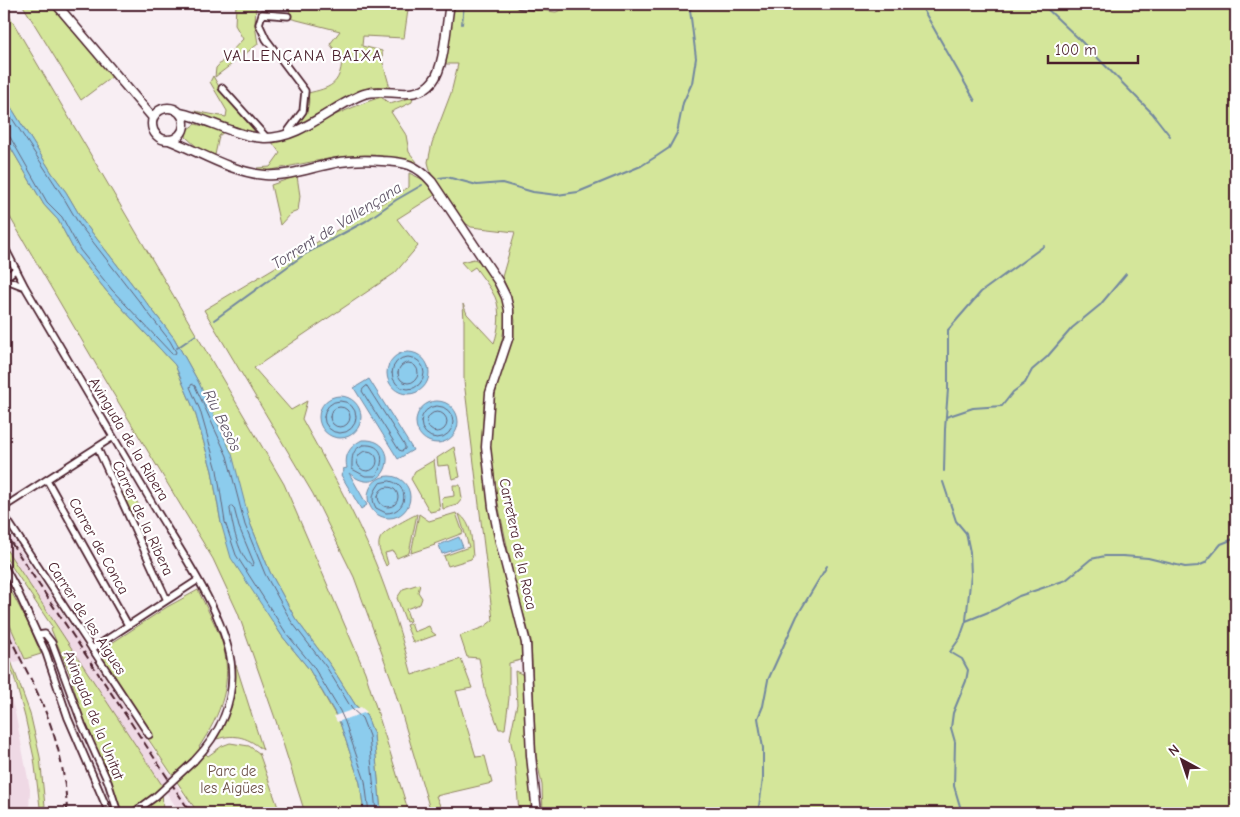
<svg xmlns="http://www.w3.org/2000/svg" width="1240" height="817" font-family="'Comic Neue',sans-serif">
  <rect width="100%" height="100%" fill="#f8eef3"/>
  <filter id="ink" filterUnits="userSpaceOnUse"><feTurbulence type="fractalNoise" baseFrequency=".02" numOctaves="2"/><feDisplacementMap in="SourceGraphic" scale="10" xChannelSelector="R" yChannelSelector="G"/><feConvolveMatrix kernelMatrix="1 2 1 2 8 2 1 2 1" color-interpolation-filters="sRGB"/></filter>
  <g filter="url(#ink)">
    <path fill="#efd9e5" d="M4,526L170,775L195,813H180L4,547Z
      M4,612L25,659L12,663L4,642Z
      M4,678L15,712L30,789L29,813H4Z"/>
    <path fill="#d4e69a" stroke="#8f8262" d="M22,4H50L113,76L81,100Z
      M236,4H256L255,25L258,44L215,77L216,68L243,39L235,25Z
      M290,4H435L434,7L412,8L408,10L404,38L363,36L362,46L382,51L383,63L390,88L372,87L337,103L295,126C305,117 311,108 308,93C330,88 340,85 342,60L330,44L340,31L289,18Z
      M454,4H499L505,6L556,12L575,4H1236V813H543L542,785L536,756L531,640L515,583L496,494L490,445L493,406L499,376L511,343L515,321L511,297L502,277L515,232L471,227L464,222L431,174L428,162L432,143L451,93L458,64H445Z
      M4,7L284,484L365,672L409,813H381L374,735L366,714L356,706L331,666L295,618L270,572L250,523L199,383L174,338L83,221L66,192L52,173L4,96Z
      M213,76L222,92L256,133L197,115L194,111L226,117L227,111L210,82Z
      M381,97L390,104L413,97L412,102L391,112L406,135L409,152L417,162C401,159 384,155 368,155C336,155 294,166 261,172L257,168L270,167L280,153L272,142C309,129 343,109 381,97Z
      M195,124L225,131L219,136L215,155L199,149L186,137L188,129Z
      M4,136L44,205L58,220L75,252L108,293L175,365L195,412L212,471L221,523L260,600L282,636L309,669L340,723L360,783L364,813H305L276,721L238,613L213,559L108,385L4,207Z
      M409,173L424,180L435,195L397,219L418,246L395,273L254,368L291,410L307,401L302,419C328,466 355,513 375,562C390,599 402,637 412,675L461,659L472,688L456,691L476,757L485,756L492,783L436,796L443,813H431L392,681L354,577L313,494L204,310L409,187Z
      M297,176L300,196L298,211L290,214L280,225L271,185Z
      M474,259C483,262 486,269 492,277C517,313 500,345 489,381C485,394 483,410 483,423C478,501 508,577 523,653L521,660L509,663V698L505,729H499L486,694L479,658L467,657L460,636L484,627L493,620L464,381V321L463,304L467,314L494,343C499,330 501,310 495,297C490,286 481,276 475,267L469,271L461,262Z
      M454,447L460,477L452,479L449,465L438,466L437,458Z
      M434,460L440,510L430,512L411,479L415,471Z
      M453,485H460L462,499L457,505L443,509L442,498L454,496Z
      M129,490L141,508L140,513L131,517L121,494Z
      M456,513L463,533L434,544L435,545L411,553L419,514L429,521Z
      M417,514L409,553L397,558L393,551L385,553L388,564L386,566C383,558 376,548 380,539C383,531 409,518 417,514Z
      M459,514C473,524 471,540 473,556L471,559L448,566L444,556L469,547Z
      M4,546L162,785L163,813H122L81,711L69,672L51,629L53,628L4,555Z
      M4,578L29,625L41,654L25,659L4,612Z
      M419,584L420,585L418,592L422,598L420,604L406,609L410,621L406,622L397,598L403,589Z
      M198,590C206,607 216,625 222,642C234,682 221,714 199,747L208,756L222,746L230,743L249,746L259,753L280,813H198L130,712L136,711L98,652L167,607Z
      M411,623L414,632L429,626L432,632L436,635L417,642H413L406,625Z
      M4,642L30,713L40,757L45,806L40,807L34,758L25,717L14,676L4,653Z
      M236,665L263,750C249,738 236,733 217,739C231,711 234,697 235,666Z
      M515,671L522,674L525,682L534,813H519L515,762L510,738L517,704Z"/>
    <path fill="#8ccced" stroke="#72879f" d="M4,96L52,173L66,192L83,221L174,338L199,383L232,454L250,523L270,572L295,618L331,666L356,706L366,714L374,735L381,813H364L360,783L340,723L335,713L309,669L282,636L231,558L221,523L212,471L195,412L175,365L108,293L75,252L58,220L44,205L4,136Z
      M387 373a21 21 0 1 1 42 0a21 21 0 1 1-42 0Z
      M369,379L413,450L398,459L354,388Z
      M319 417a21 21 0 1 1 42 0a21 21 0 1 1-42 0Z
      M416 422a21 21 0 1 1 42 0a21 21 0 1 1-42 0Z
      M362,440C406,437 386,504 349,473L367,505L361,509L341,475L344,471L343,469L347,468C344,455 350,446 362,440Z
      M368 497a21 21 0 1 1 42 0a21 21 0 1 1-42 0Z
      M459,537L463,547L442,554L439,545Z"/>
    <path fill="#f8eef3" d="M361,707L367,712L337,722L334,716Z"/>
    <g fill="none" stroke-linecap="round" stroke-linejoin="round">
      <path stroke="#646479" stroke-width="1" d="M4,106L62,195L79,224L170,341L176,352L175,354H172L112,290L80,250L62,217L47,202L10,137L4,134
        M392 373a16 16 0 1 1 32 0a16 16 0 1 1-32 0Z
        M398 373a10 10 0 1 1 20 0a10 10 0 1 1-20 0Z
        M367,386L405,446V449L402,451L399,450L362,391L363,389Z
        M324 417a16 16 0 1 1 32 0a16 16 0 1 1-32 0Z
        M421 422a16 16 0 1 1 32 0a16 16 0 1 1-32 0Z
        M330 417a10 10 0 1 1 20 0a10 10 0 1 1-20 0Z
        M427 422a10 10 0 1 1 20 0a10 10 0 1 1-20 0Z
        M363,445C385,443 385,462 376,476H365L352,469C352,458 351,450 363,445Z
        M357 461a10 10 0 1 1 20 0a10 10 0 1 1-20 0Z
        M390,481C411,486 407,513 386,513L376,508C370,497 374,492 380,483Z
        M378 497a10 10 0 1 1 20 0a10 10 0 1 1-20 0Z
        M232,506L234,508L239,527L254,563L252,566C239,558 232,524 230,509Z
        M369,813L365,781L345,722L340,711L313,666L286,633L236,555L225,522L217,470L200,410L190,387L192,384L195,386L227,456L245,525L265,574L291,621L327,668L352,709L362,718L369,736L376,813"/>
      <path stroke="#72879f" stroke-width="2" d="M920,4L975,101
        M1042,4L1077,37L1152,113L1170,136
        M1234,4L1236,15
        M462,24L464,4
        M439,178L447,177L477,185L502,183L533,192L557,195L578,192L641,166L657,156L669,148L677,133L683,103L692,83L696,58L690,10L693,4
        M214,320L305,254L366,221L396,200L422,185
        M177,348L196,335
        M946,417L973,408L1002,406L1013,392L1025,383L1032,370L1047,357L1072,328L1100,305L1126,274
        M944,471L945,429L948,389V330L981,292L1044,246
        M943,482L956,521L966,533L970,552L971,575L966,620
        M758,813L763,779V748L758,718L763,706L768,680L797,616L827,566
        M962,813L954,786L955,742L951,728L953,713L966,681L968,670L962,659L950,652L960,638L966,621L996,609L1019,596L1066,580L1091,559L1105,556H1123L1148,558L1185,567L1198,566L1205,563L1221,544L1236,538"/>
      <g stroke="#4a1f2b" stroke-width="9">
        <path id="street" d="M222,88L267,138
          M286,134L303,111L305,91L266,39L259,24L262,14L288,16
          M4,246L25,287C67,359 109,431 152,503C178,547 224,612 231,662C236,700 220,734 194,761
          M4,276L10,274L16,269
          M4,279L25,287
          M97,447L167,600
          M47,480L128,625
          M4,507L113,437
          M4,515L149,735
          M4,566L16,588L46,653L68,718L109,813
          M38,635L45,634L52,643L82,724L108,782L118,813
          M92,649L198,580"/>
      </g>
      <g stroke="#4a1f2b" stroke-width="11">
        <path id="secondary" d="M56,4L153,118
          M520,4L537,5L549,4
          M152 124a16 16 0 1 1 32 0a16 16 0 1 1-32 0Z
          M180,113C206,118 237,137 264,138C301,139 331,106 364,94C387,86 415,104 433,81C445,66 446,24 450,4
          M169,140C200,152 231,172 265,175C290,177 315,166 340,162C354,160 368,160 382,161C405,162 416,164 432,182L498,281L506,297L509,310V336L490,393L486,447L493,507L500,542L526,643L531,755L537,813"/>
      </g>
      <use href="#street" stroke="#fff" stroke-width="5.5"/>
      <use href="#secondary" stroke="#fff" stroke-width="8"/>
      <path stroke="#4a1f2b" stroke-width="2" stroke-dasharray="8 4" stroke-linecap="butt" d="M4,532L191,813
        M4,624C15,650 30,675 41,701C57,737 66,774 67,813"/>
      <g stroke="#4a1f2b" stroke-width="9" stroke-linecap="butt">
        <path id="street-bridge" d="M133,813L155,797L194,761"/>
      </g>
      <use href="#street-bridge" stroke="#fff" stroke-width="5.5"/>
    </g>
  </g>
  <g text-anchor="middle" stroke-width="4.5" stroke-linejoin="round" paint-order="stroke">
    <g font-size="15" fill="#4a1f2b" stroke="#fff">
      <text transform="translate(129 439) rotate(59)" y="5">Avinguda de la Ribera</text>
      <text transform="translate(143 518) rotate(65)" y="5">Carrer de la Ribera</text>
      <text transform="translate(518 544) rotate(78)" y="5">Carretera de la Roca</text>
      <text transform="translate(99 546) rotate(61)" y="5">Carrer de Conca</text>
      <text transform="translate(87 618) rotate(57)" y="5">Carrer de les Aigues</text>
      <text transform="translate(94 715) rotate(68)" y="5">Avinguda de la Unitat</text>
    </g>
    <g font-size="15" fill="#6c5147" stroke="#fff">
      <text x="232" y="776">Parc de<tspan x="232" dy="17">les Aigües</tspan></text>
    </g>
    <g font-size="16" letter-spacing="1" fill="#4a1f2b" stroke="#fff">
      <text x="303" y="61">VALLENÇANA BAIXA</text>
    </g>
    <g font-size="16" font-style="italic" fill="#5e5365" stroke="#fff">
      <text transform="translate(336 225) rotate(-32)" y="6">Torrent de Vallençana</text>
      <text transform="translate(223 420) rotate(64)" y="6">Riu Besòs</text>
    </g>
  </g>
  <rect width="1240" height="817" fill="none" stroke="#fff" stroke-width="20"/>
  <rect x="10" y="10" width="1220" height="797" fill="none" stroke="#4a1f2b" stroke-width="2" filter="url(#ink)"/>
  <g transform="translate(1182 760) rotate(320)" stroke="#ffffff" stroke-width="4" paint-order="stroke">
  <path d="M0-4L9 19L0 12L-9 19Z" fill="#4a1f2b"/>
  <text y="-8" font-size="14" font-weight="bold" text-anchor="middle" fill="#4a1f2b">N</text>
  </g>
  <path d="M1048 55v8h90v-8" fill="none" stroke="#4a1f2b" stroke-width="2.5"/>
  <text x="1055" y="55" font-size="15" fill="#4a1f2b" stroke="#ffffff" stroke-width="4" paint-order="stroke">100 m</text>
</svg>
